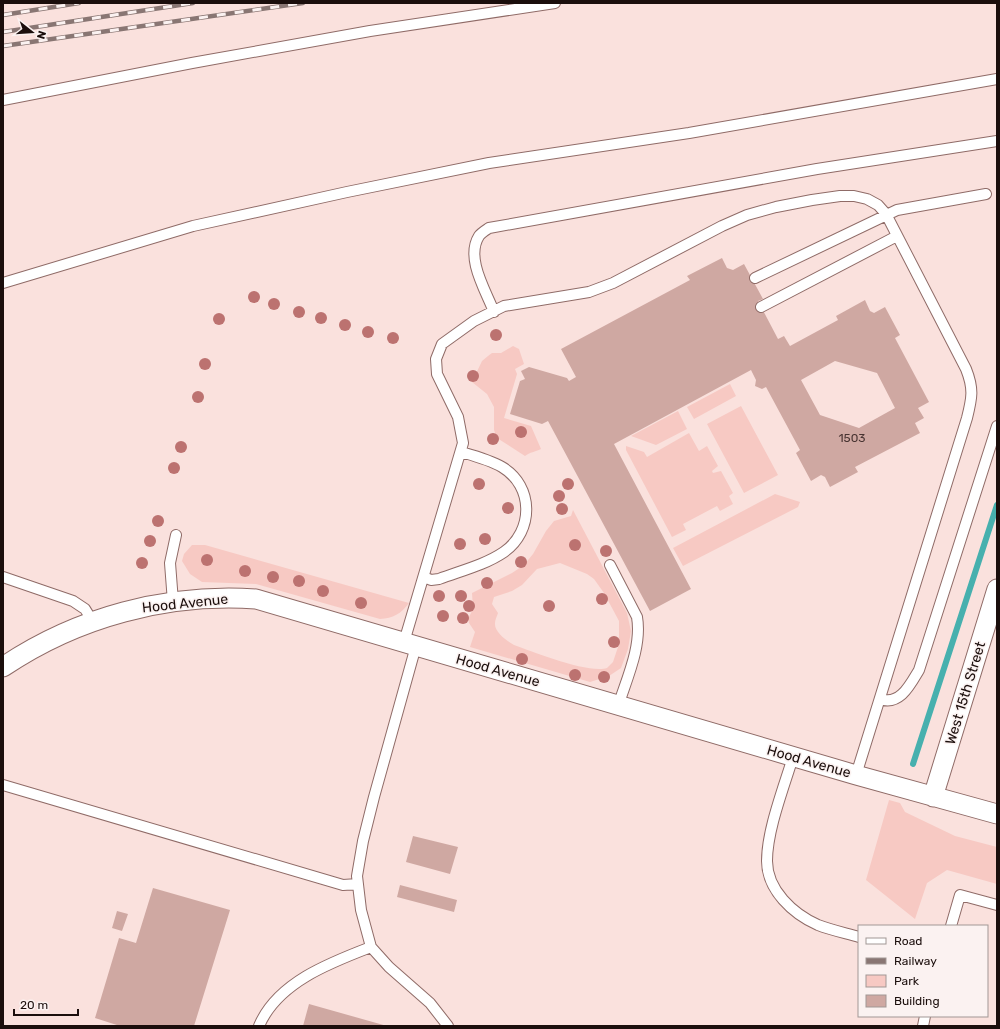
<svg xmlns="http://www.w3.org/2000/svg" width="1000" height="1029" font-family="Rubik,sans-serif">
  <rect width="100%" height="100%" fill="#fae1dd"/>
  <path fill="#f7c9c3" fill-rule="evenodd" d="M513,346L519,349L524,364L515,369L517,374L504,418L531,426L541,449C535,452 530,452 525,456L497,438L494,430V407L487,394L472,382L482,361L488,356L492,353H501Z
    M730,384L736,396L694,419L687,407Z
    M741,406L778,475L744,493L707,424Z
    M678,411L687,429L656,445L631,436Z
    M689,433L699,451L707,446L718,466L712,471L713,473L721,471L733,493L729,496L733,504L720,511L717,506L683,524L686,530L672,537L626,450V446L644,452L647,457Z
    M775,494L800,502L798,507L683,566L673,548Z
    M573,510L627,613L631,631L628,649L621,668L609,676L590,682L470,647L475,632L469,623L468,619L473,609L472,593L512,573L524,565L533,554L546,531L554,521L571,516ZM560,563L587,574L594,579L604,593L619,621V644L613,662L607,668C589,674 533,652 514,645C507,641 494,632 495,623C495,620 497,616 498,613L492,604L494,597L512,591L522,585L537,569Z
    M192,545H205L409,603C401,614 393,618 380,619L256,584L202,582L190,574L182,561L184,554Z
    M889,800L900,803L905,812L955,836L997,847V884L947,870L927,883L915,919L866,880Z"/>
  <g fill="none" stroke-linecap="round" stroke-linejoin="round">
    <path stroke="#47b0ae" stroke-width="6" d="M913,764L997,505"/>
  </g>
  <path fill="#cfa8a2" fill-rule="evenodd" d="M722,258L727,268L733,270L744,264L763,299L758,301L778,339L784,336L790,346L838,320L836,316L865,300L870,311L874,313L885,307L900,335L895,338L929,402L918,408L924,418L915,423L920,433L855,467L858,472L830,487L825,477L821,475L811,481L796,453L800,450L766,387L762,389L755,386L756,380L751,370L614,444L691,589L650,611L548,421L542,424L510,414L520,381L525,379L521,371L529,367L567,378L569,381L576,377L561,349L690,280L687,276ZM835,361L877,373L895,408L859,428L820,415L801,380Z
    M413,836L458,847L450,874L406,862Z
    M400,885L457,900L454,912L397,897Z
    M153,888L230,910L194,1026H120L95,1018L119,938L136,943Z
    M117,911L128,914L122,931L112,928Z
    M309,1004L387,1026H303Z"/>
  <g fill="none" stroke-linecap="round" stroke-linejoin="round">
    <g stroke="#8f6b67" stroke-width="12">
      <path id="lane" d="M3,100L192,63L370,31L555,3
        M755,278L897,210L986,194
        M3,283L193,226L347,192L489,163L689,133L997,79
        M761,307L897,236
        M494,312C486,291 465,258 479,236C481,233 486,230 489,228L817,169L997,141
        M610,565L637,617C642,646 627,678 618,706
        M3,577L73,601L85,609L93,622
        M424,577L431,580L439,579C460,571 485,565 504,552C534,531 534,486 502,467C490,460 475,456 461,452
        M173,602L170,563L176,535
        M404,642L463,443L458,417L437,374L436,359L442,344L474,321L504,306L589,292L613,283L722,226L747,215L776,207L812,200L840,196H854L867,199L878,205L886,214L966,369C974,389 972,398 967,418L856,775
        M416,646L374,797L363,841L357,876L361,910L371,947L389,967L430,1003L448,1026
        M880,699C900,706 910,685 919,670L997,426
        M793,757C784,787 767,830 767,861C767,890 793,914 818,925C831,930 845,933 859,937
        M3,785L343,885L358,884
        M951,926L960,895L997,905
        M259,1026C277,983 329,963 371,947
        M923,1026L925,1016"/>
    </g>
    <g stroke="#8f6b67" stroke-width="21">
      <path id="street" d="M3,667C77,617 167,593 256,599L856,775L997,814
        M933,797L997,589"/>
    </g>
    <use href="#lane" stroke="#fff" stroke-width="10"/>
    <use href="#street" stroke="#fff" stroke-width="19"/>
    <g stroke="#897673" stroke-width="4.5">
      <path id="rail" d="M3,15L79,3
        M3,32L193,3
        M3,46L303,3"/>
    </g>
    <use href="#rail" stroke="#fbf2f1" stroke-width="3" stroke-dasharray="9" stroke-linecap="butt"/>
  </g>
  <g fill="#bc7270">
    <circle cx="254" cy="297" r="6"/>
    <circle cx="274" cy="304" r="6"/>
    <circle cx="299" cy="312" r="6"/>
    <circle cx="321" cy="318" r="6"/>
    <circle cx="219" cy="319" r="6"/>
    <circle cx="345" cy="325" r="6"/>
    <circle cx="368" cy="332" r="6"/>
    <circle cx="496" cy="335" r="6"/>
    <circle cx="393" cy="338" r="6"/>
    <circle cx="205" cy="364" r="6"/>
    <circle cx="473" cy="376" r="6"/>
    <circle cx="198" cy="397" r="6"/>
    <circle cx="521" cy="432" r="6"/>
    <circle cx="493" cy="439" r="6"/>
    <circle cx="181" cy="447" r="6"/>
    <circle cx="174" cy="468" r="6"/>
    <circle cx="479" cy="484" r="6"/>
    <circle cx="568" cy="484" r="6"/>
    <circle cx="559" cy="496" r="6"/>
    <circle cx="508" cy="508" r="6"/>
    <circle cx="562" cy="509" r="6"/>
    <circle cx="158" cy="521" r="6"/>
    <circle cx="485" cy="539" r="6"/>
    <circle cx="150" cy="541" r="6"/>
    <circle cx="460" cy="544" r="6"/>
    <circle cx="575" cy="545" r="6"/>
    <circle cx="606" cy="551" r="6"/>
    <circle cx="207" cy="560" r="6"/>
    <circle cx="521" cy="562" r="6"/>
    <circle cx="142" cy="563" r="6"/>
    <circle cx="245" cy="571" r="6"/>
    <circle cx="273" cy="577" r="6"/>
    <circle cx="299" cy="581" r="6"/>
    <circle cx="487" cy="583" r="6"/>
    <circle cx="323" cy="591" r="6"/>
    <circle cx="439" cy="596" r="6"/>
    <circle cx="461" cy="596" r="6"/>
    <circle cx="602" cy="599" r="6"/>
    <circle cx="361" cy="603" r="6"/>
    <circle cx="469" cy="606" r="6"/>
    <circle cx="549" cy="606" r="6"/>
    <circle cx="443" cy="616" r="6"/>
    <circle cx="463" cy="618" r="6"/>
    <circle cx="614" cy="642" r="6"/>
    <circle cx="522" cy="659" r="6"/>
    <circle cx="575" cy="675" r="6"/>
    <circle cx="604" cy="677" r="6"/>
  </g>
  <g text-anchor="middle" stroke-width="3" stroke-linejoin="round" paint-order="stroke">
    <g font-size="12" fill="#483432">
      <text x="852" y="442">1503</text>
    </g>
    <g font-size="14" fill="#1b0e0c" stroke="#fbf2f1">
      <text transform="translate(185 603) rotate(-6)" y="5">Hood Avenue</text>
      <text transform="translate(498 670) rotate(16)" y="5">Hood Avenue</text>
      <text transform="translate(965 693) rotate(-73)" y="5">West 15th Street</text>
      <text transform="translate(809 761) rotate(16)" y="5">Hood Avenue</text>
    </g>
  </g>
  <rect width="1000" height="1029" fill="none" stroke="#1b0e0c" stroke-width="8"/>
  <rect x="858" y="925" width="130" height="92" fill="#fbf2f1" stroke="#a19795"/>
  <rect x="866" y="938" width="20" height="6" fill="#ffffff" stroke="#a19795"/>
  <text x="894" y="945" font-size="12" fill="#1b0e0c">Road</text>
  <rect x="866" y="958" width="20" height="6" fill="#897673" stroke="#a19795"/>
  <text x="894" y="965" font-size="12" fill="#1b0e0c">Railway</text>
  <rect x="866" y="975" width="20" height="12" fill="#f7c9c3" stroke="#a19795"/>
  <text x="894" y="985" font-size="12" fill="#1b0e0c">Park</text>
  <rect x="866" y="995" width="20" height="12" fill="#cfa8a2" stroke="#a19795"/>
  <text x="894" y="1005" font-size="12" fill="#1b0e0c">Building</text>
  <g transform="translate(32 32) rotate(107)" stroke="#fbf2f1" stroke-width="3" paint-order="stroke">
  <path d="M0-3L7 15L0 10L-7 15Z" fill="#1b0e0c"/>
  <text y="-6" font-size="11" font-weight="bold" text-anchor="middle" fill="#1b0e0c">N</text>
  </g>
  <path d="M14 1009v6h64v-6" fill="none" stroke="#1b0e0c" stroke-width="2"/>
  <text x="20" y="1009" font-size="12" fill="#1b0e0c" stroke="#fbf2f1" stroke-width="3" paint-order="stroke">20 m</text>
</svg>
